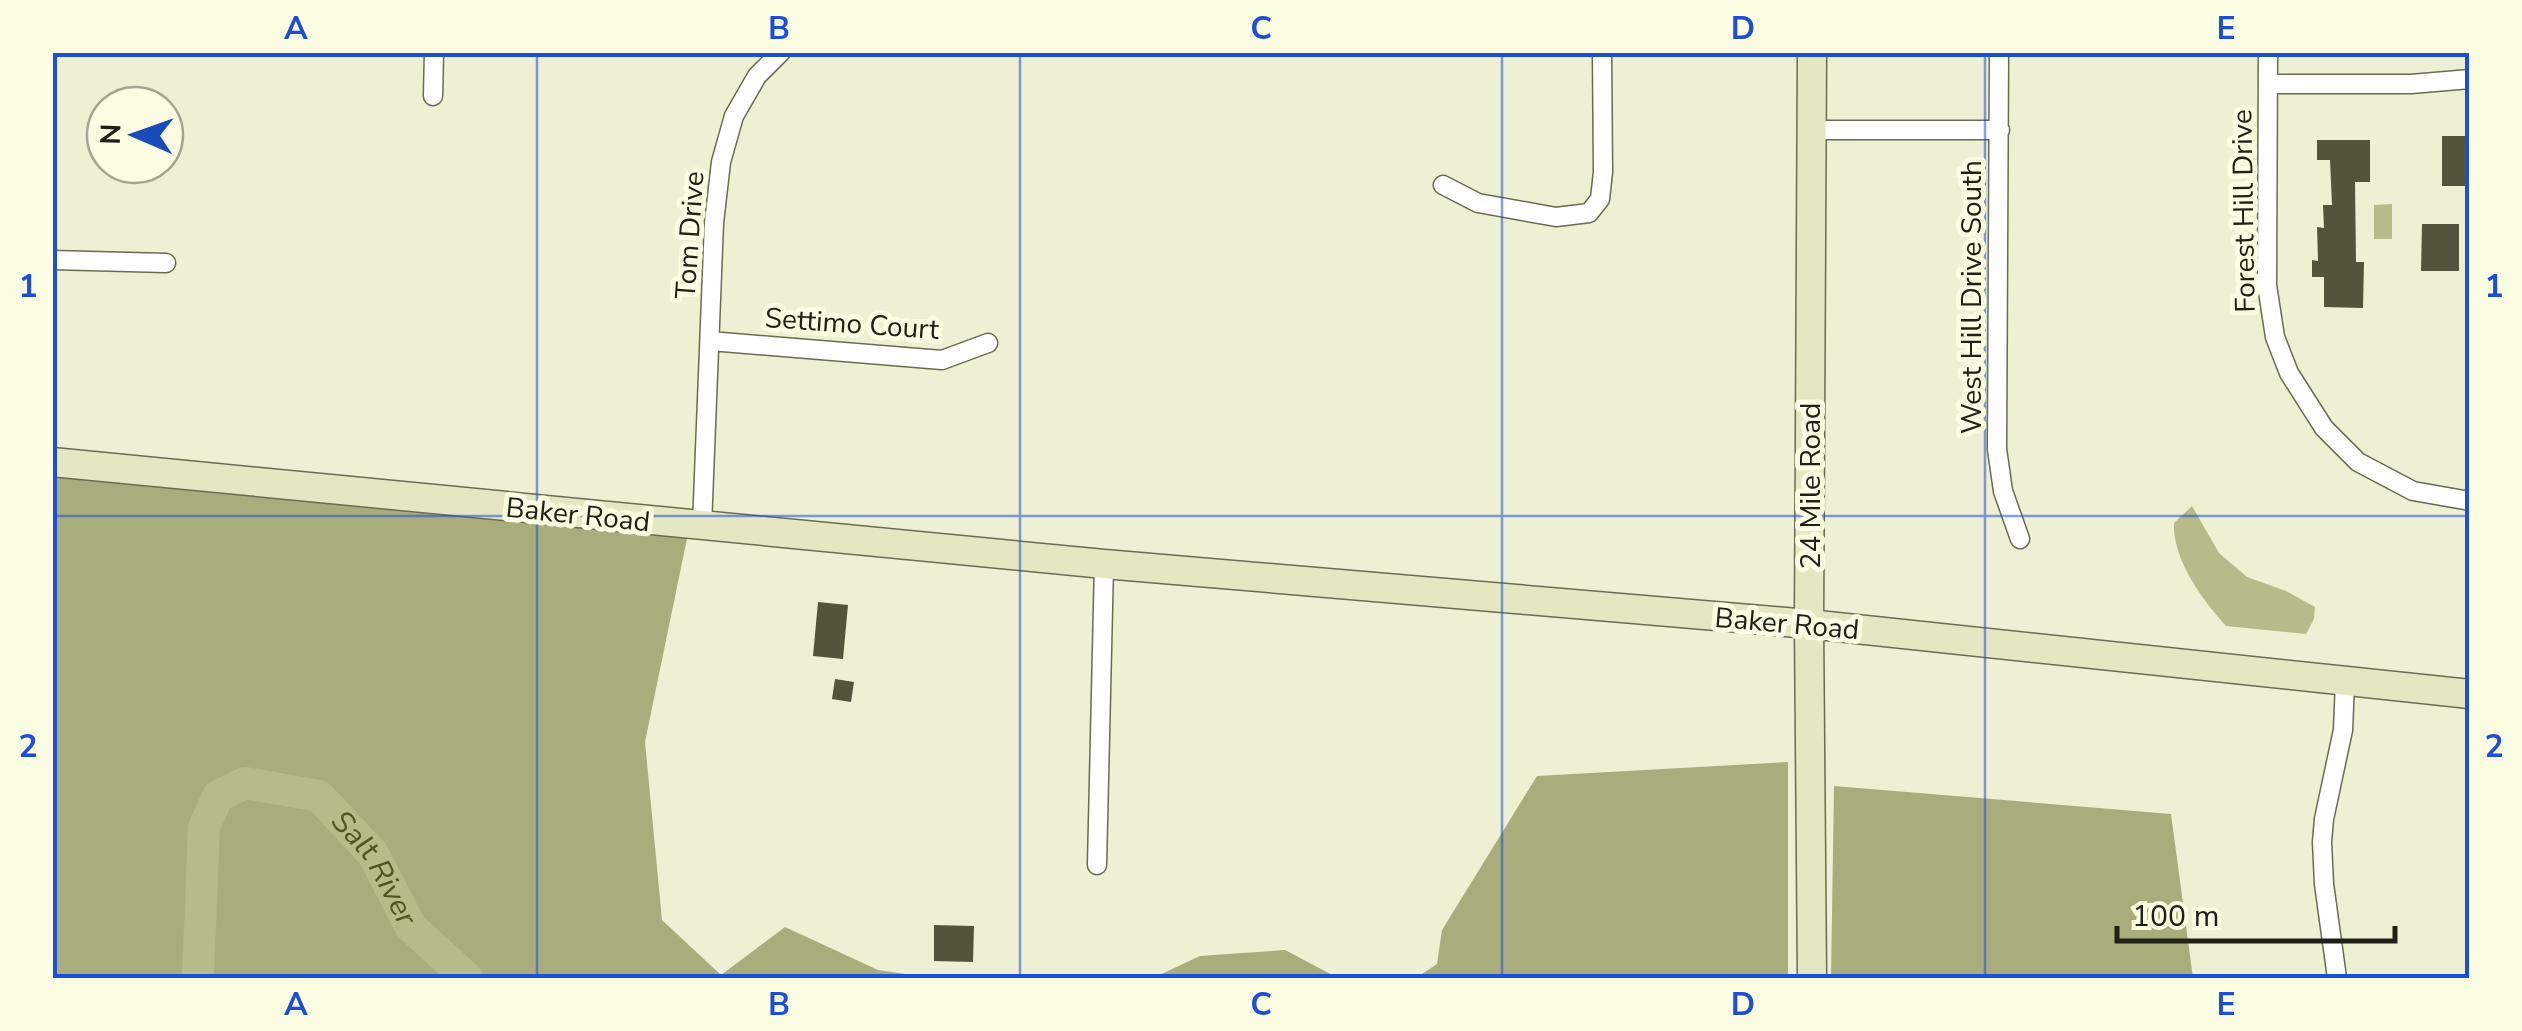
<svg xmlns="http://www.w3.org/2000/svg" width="2522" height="1031" font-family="'Nunito Sans',sans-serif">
  <rect width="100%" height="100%" fill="#edf0d3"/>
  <path fill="#a8ad7b" d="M53,458L690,524L645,742L662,920L721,975L785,927L878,970L933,978H53Z
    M1788,762V978H1416L1437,964L1442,930L1537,776Z
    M1834,786L2171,814L2193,978H1831Z
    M1285,950L1338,978H1153L1200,956Z"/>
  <path fill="#b6bb89" d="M2392,204V239H2374V205Z
    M2192,506L2219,553L2247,577L2286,591L2315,607L2314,619L2306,634L2226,626C2202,600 2172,558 2174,523Z"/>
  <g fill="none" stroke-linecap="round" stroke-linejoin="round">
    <path stroke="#b6bb89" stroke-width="32" id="s1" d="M198,978L204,827L218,796L245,783L319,796L373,854L411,927L467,978"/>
  </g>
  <path fill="#52553c" d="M2442,136H2470V186H2442Z
    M2317,140H2370V182H2355L2356,262H2364L2363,308L2324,307V277H2312V260L2318,261L2317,227L2324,228L2323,205H2332L2330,160H2317Z
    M2422,224H2459V271H2421Z
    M818,602L848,605L843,659L813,656Z
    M835,679L854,682L851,702L832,699Z
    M934,925L974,926L973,962L934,961Z"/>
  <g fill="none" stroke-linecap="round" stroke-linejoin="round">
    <g stroke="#696c53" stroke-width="21">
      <path id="street" d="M1999,52L1997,449L2003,491L2020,539
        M2268,52L2267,285L2275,337L2289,373L2324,428L2358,462L2413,491L2470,501
        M2268,84H2411L2470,79
        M433,96L434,52
        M1812,130H2000
        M1443,185L1478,203L1556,217L1589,213L1600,199L1603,172L1602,52
        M52,260L166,263
        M710,341L942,360L988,343
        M702,526L714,223L721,162L734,116L757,76L781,52
        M1097,865L1104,564
        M2337,978L2324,884L2322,842L2324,819L2343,730L2345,682"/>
    </g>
    <g stroke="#696c53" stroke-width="31">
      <path id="secondary" d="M1812,52L1809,624L1812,978
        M52,462L1104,564L1809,624L2470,694"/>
    </g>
    <use href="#street" stroke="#fff" stroke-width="18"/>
    <use href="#secondary" stroke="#e5e7c3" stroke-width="28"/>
  </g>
  <path fill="none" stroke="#1d4ed8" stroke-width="2.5" stroke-opacity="0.55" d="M537,52V978M1020,52V978M1502,52V978M1985,52V978M52,516H2470"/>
  <g text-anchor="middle" stroke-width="10" stroke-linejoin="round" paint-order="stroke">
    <g font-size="28" fill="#202116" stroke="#fafde1">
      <text transform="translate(2243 211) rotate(-91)" y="10">Forest Hill Drive</text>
      <text transform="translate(689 235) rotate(-86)" y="10">Tom Drive</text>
      <text transform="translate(1971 297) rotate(-90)" y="10">West Hill Drive South</text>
      <text transform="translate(852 323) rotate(4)" y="10">Settimo Court</text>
      <text transform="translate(1810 486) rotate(-90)" y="10">24 Mile Road</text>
      <text transform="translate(578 514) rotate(6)" y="10">Baker Road</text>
      <text transform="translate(1787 623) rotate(5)" y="10">Baker Road</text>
    </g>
    <g font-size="30" font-style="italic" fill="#51541c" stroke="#fafde1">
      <text dy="10" stroke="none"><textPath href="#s1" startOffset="382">Salt River</textPath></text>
    </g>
  </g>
  <rect width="2522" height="1031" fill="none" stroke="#fafde1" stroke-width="110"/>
  <g transform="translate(135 135) rotate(272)"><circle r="48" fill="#fafde1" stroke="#a3a590" stroke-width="2.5"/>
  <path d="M0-8L18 38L0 25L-18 38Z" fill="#194cb8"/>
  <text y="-15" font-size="28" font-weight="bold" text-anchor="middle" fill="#202116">N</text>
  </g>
  <path d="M2117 926v15h278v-15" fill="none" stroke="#202116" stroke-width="5"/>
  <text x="2132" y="926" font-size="30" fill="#202116" stroke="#fafde1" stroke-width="8" paint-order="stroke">100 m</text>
  <rect x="55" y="55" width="2412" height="921" fill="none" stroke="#1d4ed8" stroke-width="4"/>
  <g font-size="32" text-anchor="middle" font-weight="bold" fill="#1d4ed8">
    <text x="296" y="39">A</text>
    <text x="779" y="39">B</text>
    <text x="1261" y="39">C</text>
    <text x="1743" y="39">D</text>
    <text x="2226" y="39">E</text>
    <text x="28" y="297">1</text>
    <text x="2494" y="297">1</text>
    <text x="28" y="757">2</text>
    <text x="2494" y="757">2</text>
    <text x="296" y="1015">A</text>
    <text x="779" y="1015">B</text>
    <text x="1261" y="1015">C</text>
    <text x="1743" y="1015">D</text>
    <text x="2226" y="1015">E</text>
  </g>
</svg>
